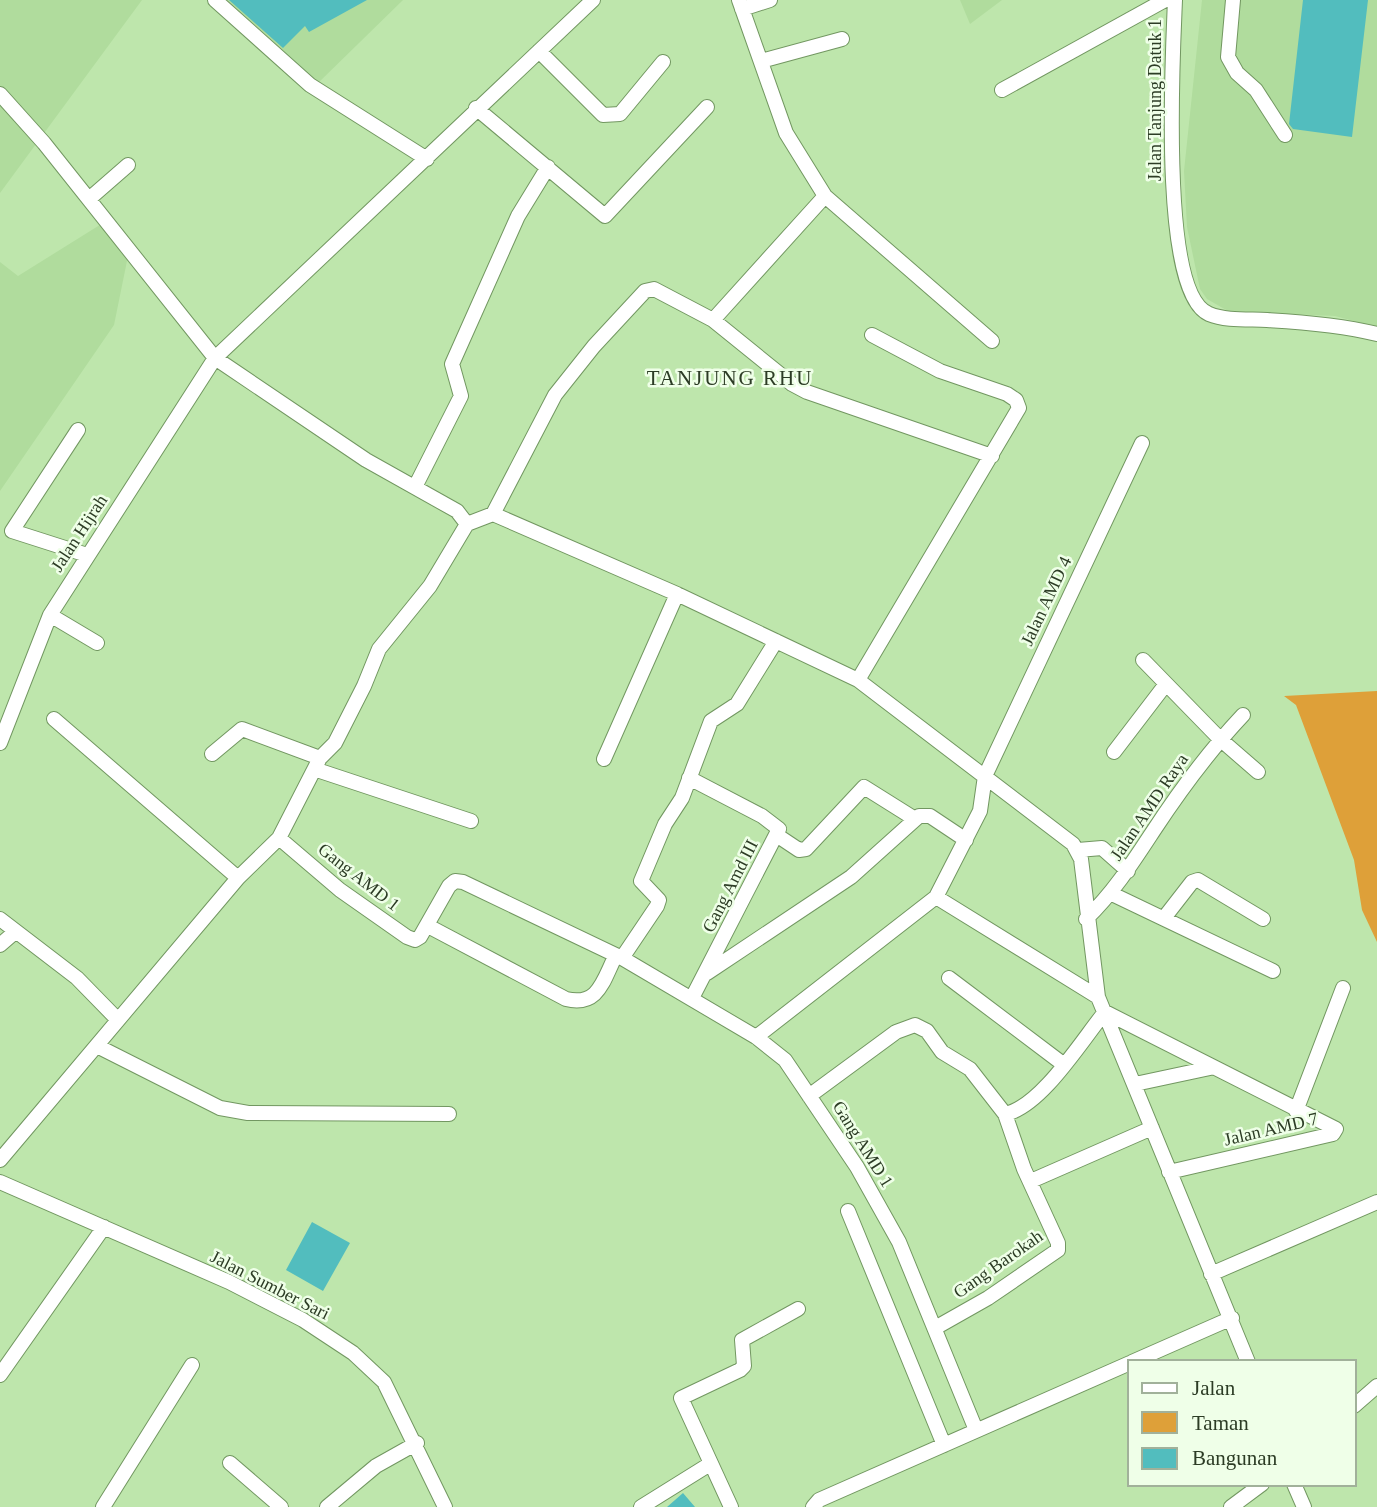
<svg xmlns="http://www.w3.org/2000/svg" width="1377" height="1507" font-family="'Times New Roman',serif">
  <rect width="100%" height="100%" fill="#bee6ac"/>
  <path fill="#b0dc9d" d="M0,0H142L0,193Z
    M218,0H403L315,86Z
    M960,0H1002L970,24Z
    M1202,0H1377V327L1335,316L1228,311L1207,299L1200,289L1187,227L1184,171Z
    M103,223L128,256L114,325L0,491V262L18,276Z"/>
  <path fill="#dea039" d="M1377,691V942L1362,910L1354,860L1296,705L1284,696Z"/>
  <path fill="#52bdbe" d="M229,0H367L309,32L305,26L283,48Z
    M1303,0H1368L1352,137L1293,129L1289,124Z
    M312,1222L350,1243L323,1291L286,1270Z
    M683,1493L695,1507H667Z"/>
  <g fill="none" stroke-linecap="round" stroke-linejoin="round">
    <g stroke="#729761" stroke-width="16">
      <path id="minor" d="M215,0L310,85L427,159
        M739,0L786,133L825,196L992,341
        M1175,0C1173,51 1159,293 1209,314C1226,321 1249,319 1267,320C1304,322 1341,325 1377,334
        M1233,0L1228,57L1237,73L1256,90L1285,135
        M742,9L770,0
        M539,51L603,115L620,114L663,62
        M761,61L842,39
        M1002,90L1165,0
        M0,94L44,143L215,358L366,460L457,511L467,524
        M476,108L605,216L707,107
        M89,199L128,165
        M713,320L792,384L807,392L992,456
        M78,430L12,531L87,555
        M416,485L461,396L452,364L518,216L548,167
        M493,514L555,395L594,346L645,291L654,289L713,320L825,196
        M50,615L97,643
        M1143,660L1220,739L1258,772
        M858,680L1019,408L1016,400L1007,394L940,371L872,335
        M54,719L238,878
        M0,743L50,615L215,358L593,0
        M1114,752L1166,684
        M212,754L242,729L320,758
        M604,759L677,594
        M317,770L471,821
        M689,778L762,816L779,829L692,998
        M778,836L799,850L806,849L864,787L915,819
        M279,838L340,890L407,937L415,940L420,937L449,886L455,881L463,882L622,958L756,1037L785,1060L857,1167L899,1242L976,1430
        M1078,850L1102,848L1128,871
        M1112,894L1273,971
        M936,897L1098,997
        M1164,918L1192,882L1198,880L1263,919
        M0,919L77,978L118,1020
        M1086,919C1114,892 1133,862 1154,830C1181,789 1210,750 1243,715
        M428,926L566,999C599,1007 603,980 616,955
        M0,945L15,932
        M622,958L657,906L659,900L641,881L665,824L682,798L711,721L737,704L776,641
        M707,973L851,877L919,816H930L966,840
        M949,978L1063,1064
        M756,1037L936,897L980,811L985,776L1142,443
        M97,1046L220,1108L248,1113L449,1114
        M1135,1084L1210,1068
        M809,1096L896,1032L915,1025L927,1031L942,1052L970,1069L1005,1114
        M1296,1111L1343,988
        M0,1160L238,878L279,838L320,758L335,743L364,686L379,649L430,586L467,524L493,514L677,594L858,680L1073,844L1081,859L1098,997L1248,1362
        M1031,1181L1152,1128
        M0,1182L229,1282L303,1320L353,1353L384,1382L445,1507
        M848,1211L944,1445
        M1211,1274L1377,1202
        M935,1328L988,1298L1058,1250V1243L1024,1169L1005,1114C1041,1107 1082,1040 1105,1012L1336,1129L1333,1134L1169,1172
        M1132,1362L1232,1318
        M0,1375L104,1227
        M1354,1406L1377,1386
        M230,1463L281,1507
        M1294,1484L1304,1507
        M103,1507L192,1365
        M327,1507L376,1466L417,1443
        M641,1507L710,1464
        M731,1507L681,1398L740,1370L744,1366L742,1340L798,1309
        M813,1507L819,1500L1130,1363
        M1231,1507L1262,1484"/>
    </g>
    <use href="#minor" stroke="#fff" stroke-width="14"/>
  </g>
  <g text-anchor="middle" stroke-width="5" stroke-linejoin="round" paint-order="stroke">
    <g font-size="18" fill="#2c3c25" stroke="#efffe8">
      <text transform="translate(1155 100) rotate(-90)" y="6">Jalan Tanjung Datuk 1</text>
      <text transform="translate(79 533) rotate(-57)" y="6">Jalan Hijrah</text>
      <text transform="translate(1046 601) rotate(-65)" y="6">Jalan AMD 4</text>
      <text transform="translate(1149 807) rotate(-56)" y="6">Jalan AMD Raya</text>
      <text transform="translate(359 877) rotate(38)" y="6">Gang AMD 1</text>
      <text transform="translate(730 886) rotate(-63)" y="6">Gang Amd III</text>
      <text transform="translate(1271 1129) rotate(-13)" y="6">Jalan AMD 7</text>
      <text transform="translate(863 1144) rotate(58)" y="6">Gang AMD 1</text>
      <text transform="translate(998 1264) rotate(-35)" y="6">Gang Barokah</text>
      <text transform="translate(270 1285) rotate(27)" y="6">Jalan Sumber Sari</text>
    </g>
    <g font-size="21" letter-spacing="2" fill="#2c3c25" stroke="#efffe8">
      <text x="730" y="385">TANJUNG RHU</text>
    </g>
  </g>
  <rect x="1128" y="1360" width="228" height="126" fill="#efffe8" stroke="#a1b19a" stroke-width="2"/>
  <rect x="1142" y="1383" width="35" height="10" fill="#ffffff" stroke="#a1b19a" stroke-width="2"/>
  <text x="1192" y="1395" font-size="21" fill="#2c3c25">Jalan</text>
  <rect x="1142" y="1412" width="35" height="21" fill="#dea039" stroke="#a1b19a" stroke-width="2"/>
  <text x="1192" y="1430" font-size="21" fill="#2c3c25">Taman</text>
  <rect x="1142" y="1448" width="35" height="21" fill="#52bdbe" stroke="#a1b19a" stroke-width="2"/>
  <text x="1192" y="1465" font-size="21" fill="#2c3c25">Bangunan</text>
</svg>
